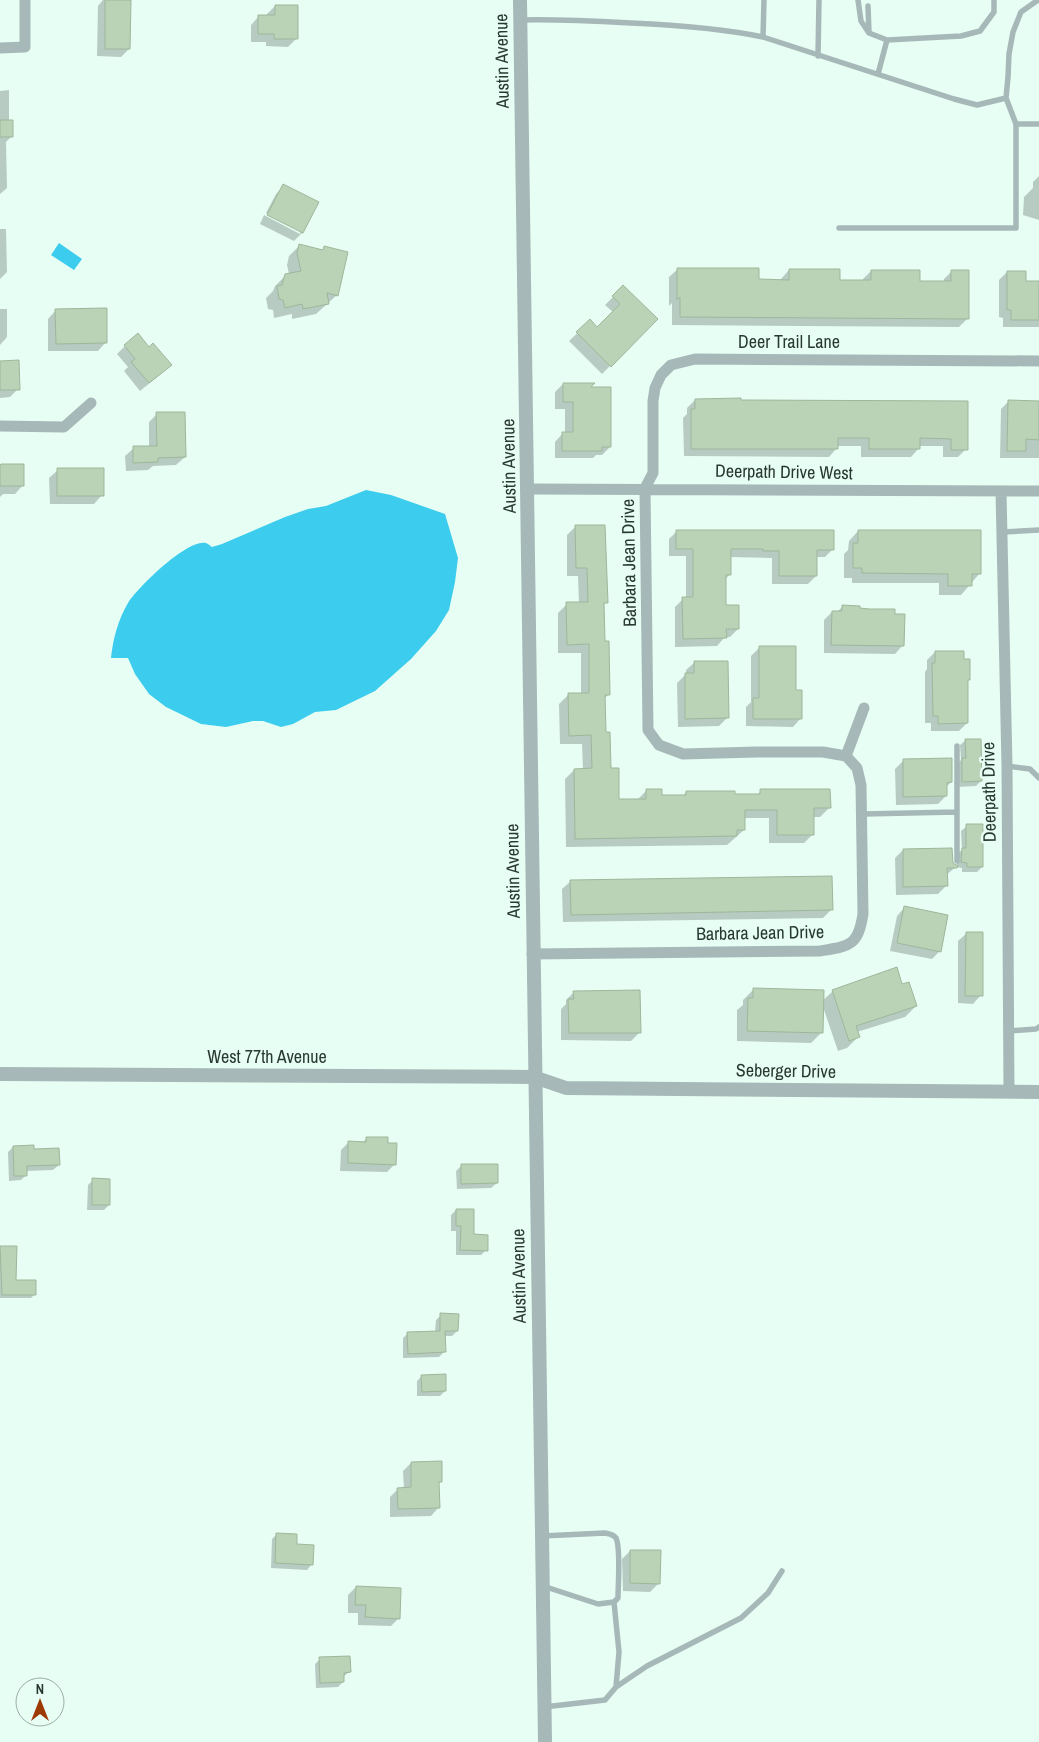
<svg xmlns="http://www.w3.org/2000/svg" width="1039" height="1742" font-family="'Archivo Narrow',sans-serif">
  <rect width="100%" height="100%" fill="#e7fef4"/>
  <path fill="#3ccced" d="M59,243L82,259L74,270L51,255Z
    M366,490L391,495L445,514L458,558L455,582L449,610L436,631L411,659L375,691L336,710L315,712L293,724L281,727L263,721H253L226,727L201,724L166,707L149,694L135,674L128,658H111C113,639 118,620 128,603C137,588 188,538 206,543C207,543 212,547 212,547L222,544L285,517L308,509L326,506Z"/>
  <path fill="#0003" d="M103,0H130L129,49L121,57L97,56L98,6Z
    M275,6L296,39L288,47L266,46V42H251V25L259,16L267,17V14Z
    M9,90V122L12,136L6,142L7,188L0,194V91Z
    M1039,176V220L1023,215L1024,197L1033,188V182Z
    M284,186L317,203L302,233L294,241L260,224L264,215L300,234V231L266,213L276,194Z
    M0,229H6L7,272L0,279Z
    M300,245L322,251L325,248L337,295L316,314L292,319V314L274,318L273,310L268,309L266,298L273,291L275,286L286,275L289,274L287,265L289,256Z
    M678,269L757,280L781,281V279L789,270L839,281H863V279L871,271L919,282H944V279L952,271L968,318L959,327L672,325V303L669,306V277Z
    M1007,272L1024,283H1039V327H1003V318L999,317V280Z
    M623,287L657,319L602,374L569,341L590,321L597,328L613,312L605,305Z
    M0,309H7V337L0,345Z
    M56,310L106,342L98,351H48V319Z
    M125,346L149,348L162,373L140,391L124,371L128,367L117,354Z
    M0,362L18,389L10,397L0,398Z
    M563,384L588,388L610,447L602,455H596L593,458H555V442L563,433H565V409H555V392Z
    M695,400L967,402L966,449L958,457H943V446H919V448L911,457H861V446H837V448L829,457L684,456L683,418L687,414V408Z
    M1009,401L1039,402V458H1000L1001,409Z
    M157,414L185,457L176,465L153,466L148,470L126,471L125,456L134,448L149,447V422Z
    M0,467L23,485L15,494H3L0,497Z
    M58,470L102,495L94,504H50L49,478Z
    M576,526L606,602L603,606L604,642L609,694L604,699L605,733L610,769L618,800L638,799L647,790L661,797H682L686,792L756,796L761,791L829,808L820,817H813V834L804,843H769V818H744V830L727,845L566,847L565,779L574,770H583L582,744H560L559,704L568,695L581,694V653H558V613L567,604H579L578,576H567V535Z
    M677,531L833,549L825,557H816V576L808,584H772V558L729,557V575L725,580V607L738,629L730,637H725L717,646L675,647V607L683,599H686V556H669V539Z
    M858,531L980,573L961,595H939V583H852V578H844V554L848,550L849,541Z
    M842,607L894,616L903,645L895,654L824,653V620L832,612H837Z
    M759,648L794,691L801,718L793,727L746,726V707L751,702V656Z
    M935,652L966,682L967,723L959,731H931V723H925V672L927,669V660Z
    M695,662L727,718L719,726L678,727L677,683L686,674V670Z
    M966,740L981,781L976,786L957,787V764L961,760L960,745Z
    M903,761L951,782L946,787V796L938,804L896,805L895,769Z
    M967,826L982,867L977,872H962V868L956,867L946,875V886L938,894L896,895L895,858L903,850L957,866V854L962,850L961,831Z
    M571,881L831,910L823,918L563,922L562,889Z
    M905,907L940,951L932,959L890,951L897,916Z
    M967,933L981,995L973,1004L958,1003V941Z
    M902,985L916,1006L905,1017L857,1032L858,1037L847,1048L838,1051L822,1004V1032L811,1043L737,1041V1010L743,1005V1000L754,989L822,1001L833,991Z
    M574,992L639,1033L631,1041L561,1040V1009L566,1004V1000Z
    M367,1138L395,1164L387,1172L340,1171L341,1150L349,1142L362,1143Z
    M13,1147L32,1150L59,1165L53,1170L26,1171V1175L21,1180L9,1181L8,1152Z
    M461,1166L497,1183L491,1188L457,1189L456,1171Z
    M93,1180L109,1205L104,1210H87L88,1185Z
    M456,1210L472,1236L486,1250L481,1255H456V1231H451V1215Z
    M0,1247H16L15,1282L35,1294L31,1298H0Z
    M441,1315L457,1331L452,1336H444V1352L439,1357L403,1358V1338L408,1333L435,1332L436,1320Z
    M422,1376L445,1391L440,1396H417V1381Z
    M411,1463L441,1481L438,1484L439,1507L431,1516L390,1517V1497L398,1489H404L403,1471Z
    M277,1534L295,1545L312,1564L307,1570L271,1568L272,1539Z
    M630,1551L659,1583L650,1592L623,1591L622,1559Z
    M356,1587L399,1618L391,1626L358,1625V1613H348V1595Z
    M320,1659L349,1672L343,1677V1682L338,1687L316,1688L315,1664Z"/>
  <path fill="#bad2b6" stroke="#9eb69a" d="M105,0H131L130,49H105Z
    M275,5H298V39H274V34H258V15H275Z
    M0,120H13V137H0Z
    M283,184L319,202L303,233L267,215Z
    M299,244L323,250L324,246L348,252L338,296L327,293L329,304L303,309L302,304L285,308L283,300L279,299L277,286L282,285L285,274L301,271L297,253Z
    M677,268H759V279L789,280V269H840V280H871V270H920V281H951V270H969V319L680,317V297L677,300Z
    M1007,271H1026V281H1039V320H1011V310H1007Z
    M623,285L658,319L611,367L576,332L590,319L597,327L620,304L612,296Z
    M107,308V343L56,344L55,309Z
    M138,333L149,347L153,343L172,365L149,383L131,362L135,359L124,345Z
    M19,360L20,390H0V361Z
    M563,383H595L591,387H611V447H602V451H562V432H573V402H563Z
    M741,398V400L968,401V450H951V439L920,438V449H869V438H838V449H691V409H695V399Z
    M1008,400L1039,401V440L1026,439V451H1007Z
    M156,412H185L186,457L158,458V462L133,463V446H157Z
    M1,464H24V486H0V466Z
    M57,468H104V496H57Z
    M575,525H605L608,603H604L605,641H609L610,695H605L606,732H610L611,768H619V799H646V789H662V795H686V791H735V794H760V789H830L831,808H814V835H777V810H745V830H737V836L575,839L574,769L592,768L591,735L569,736L568,693H589V644L567,645L566,602H588L587,568H576Z
    M676,530H834V550H817V576H779V551H763V549H731V575H726V605H739V629H726L727,638L683,639L682,597H693V549H676Z
    M858,530H981V574H972V586H948V574L862,573V568H853V543H858Z
    M842,605L860,606V608L869,609H895V614H905L904,646L831,645L832,611H842Z
    M759,646H796V690H802V719H753V698H759Z
    M935,651H964V659H970V680H968V723L938,724V716H933L932,663H935Z
    M694,661H728L729,718L685,719V673H694Z
    M965,739H981L982,781L962,782V758H966Z
    M952,758V782L947,783V796L903,797V759Z
    M966,824H983V867H967V863L961,862L962,848H966Z
    M952,848L953,863L958,866L957,868H947L948,886L903,887V849Z
    M832,876L833,910L571,915L570,880Z
    M904,906L948,915L941,952L897,943Z
    M966,932H983V996H965Z
    M897,967L902,984L909,982L917,1006L856,1026L860,1037L849,1041L832,990Z
    M753,988L824,990L823,1033L747,1031L748,998H753Z
    M640,990L641,1033H569L568,999H574L573,991Z
    M366,1137H388V1143H397L396,1165L348,1163V1141L366,1142Z
    M34,1145V1149L59,1148L60,1165L27,1166V1176H14L13,1146Z
    M461,1164H498V1183L461,1184Z
    M92,1178L110,1179V1205H92Z
    M456,1209H474V1234L488,1235V1251L460,1250L461,1226H456Z
    M0,1246H17L16,1280H36V1295H2Z
    M440,1313L459,1314L458,1331H445L446,1352L408,1354L407,1332L440,1331Z
    M446,1374V1391L422,1392L421,1375Z
    M442,1461V1482H439L440,1508L398,1509L397,1488L411,1487V1462Z
    M276,1533L297,1534V1544L314,1545L313,1565L275,1563Z
    M630,1550H661L660,1584L630,1583Z
    M356,1586L401,1588L400,1619L365,1617L366,1605H355Z
    M350,1656L351,1672L344,1673V1682L320,1683L319,1657Z"/>
  <g fill="none" stroke-linecap="round" stroke-linejoin="round">
    <path stroke="#a6b9b8" stroke-width="5.5" d="M858,0L861,21L869,33L887,40L961,36L980,31L994,12V0
      M1038,0L1021,12L1013,32L1009,54L1008,77L1006,98L1016,124H1039
      M868,6L869,33
      M520,20C557,19 594,21 631,23C675,25 720,28 763,37L954,99L977,105L1006,98
      M763,37L764,0
      M818,56L819,0
      M878,74L887,40
      M839,228H1016V124
      M1002,532L1039,530
      M957,746V861
      M1007,766L1030,769L1039,778
      M863,814L957,812
      M1009,1031L1036,1029L1039,1027
      M542,1536L605,1533C609,1534 613,1534 616,1538C621,1548 618,1585 618,1598L614,1602L598,1604L543,1586
      M616,1687L647,1666L741,1618L768,1593L782,1571
      M544,1707L605,1700L616,1687L619,1652L614,1602"/>
    <path stroke="#a6b9b8" stroke-width="11" d="M0,48L25,47V0
      M0,426L64,427L91,403
      M528,489L1039,491
      M1001,491L1007,766L1009,1092
      M846,756L864,708
      M532,954L820,951C850,946 858,946 863,914L861,785L857,768L846,756L823,752H757L683,754L659,745L648,730L645,488L653,473V401L655,388L661,375L671,365L695,359L1039,361"/>
    <path stroke="#a6b9b8" stroke-width="14" d="M520,0L545,1742
      M0,1074L534,1077L566,1088L1039,1092"/>
  </g>
  <g text-anchor="middle" stroke-width="5" stroke-linejoin="round" paint-order="stroke">
    <g font-size="18" fill="#293932" stroke="#e7fef4">
      <text transform="translate(502 61) rotate(-91)" y="6">Austin Avenue</text>
      <text x="789" y="348">Deer Trail Lane</text>
      <text transform="translate(509 466) rotate(-91)" y="6">Austin Avenue</text>
      <text transform="translate(784 472) rotate(1)" y="6">Deerpath Drive West</text>
      <text transform="translate(629 563) rotate(-91)" y="6">Barbara Jean Drive</text>
      <text transform="translate(989 792) rotate(-91)" y="6">Deerpath Drive</text>
      <text transform="translate(513 871) rotate(-91)" y="6">Austin Avenue</text>
      <text transform="translate(760 933) rotate(-1)" y="6">Barbara Jean Drive</text>
      <text x="267" y="1063">West 77th Avenue</text>
      <text transform="translate(786 1071) rotate(1)" y="6">Seberger Drive</text>
      <text transform="translate(519 1276) rotate(-91)" y="6">Austin Avenue</text>
    </g>
  </g>
  <g transform="translate(40 1702)"><circle r="24" fill="#e7fef4" stroke="#9bafa6"/>
  <path d="M0-4L9 19L0 12L-9 19Z" fill="#9d3904"/>
  <text y="-8" font-size="14" font-weight="bold" text-anchor="middle" fill="#293932">N</text>
  </g>
</svg>
